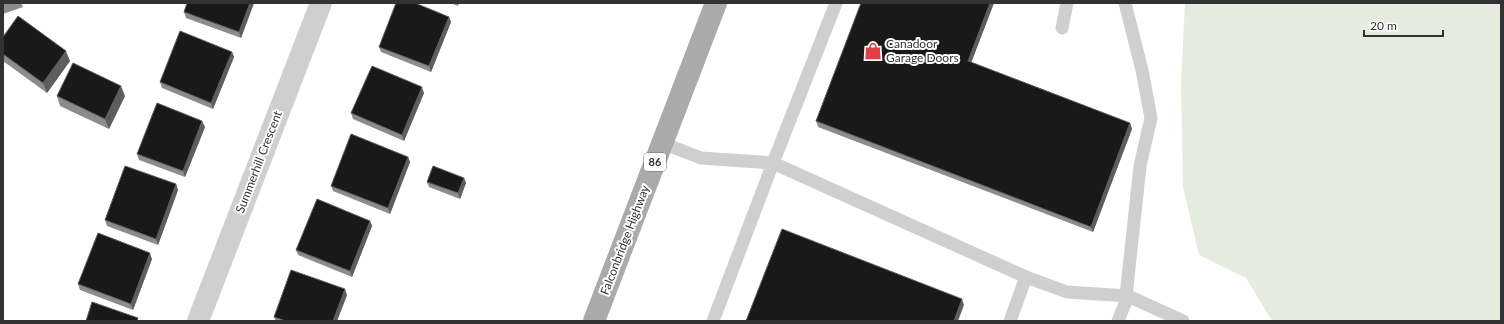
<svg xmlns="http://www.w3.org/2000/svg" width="1504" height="324" font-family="Lato,sans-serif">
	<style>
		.green { fill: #e5ebdf }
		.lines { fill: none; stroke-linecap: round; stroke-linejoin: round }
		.lane { stroke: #cfcfcf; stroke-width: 13 }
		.street { stroke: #cfcfcf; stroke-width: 22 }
		.primary { stroke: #aaa; stroke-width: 22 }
		.wall { fill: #8c8c8c }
		.shaded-wall { fill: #5e5e5e }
		.building { fill: #191919; stroke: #5e5e5e }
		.labels { text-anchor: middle; stroke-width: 4; stroke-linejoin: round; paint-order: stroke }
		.shield { fill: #fff; stroke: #707070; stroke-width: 1 }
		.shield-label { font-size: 11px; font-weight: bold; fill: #323232 }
		.poi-label { font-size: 12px; fill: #323232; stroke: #fff; text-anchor: start }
		.street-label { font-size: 12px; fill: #323232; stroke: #fff }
	</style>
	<rect width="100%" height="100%" fill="#fff"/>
	<path class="green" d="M1185 3H1501V321H1272L1246 278 1199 255 1183 187 1181 83Z"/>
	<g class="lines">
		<path class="lane" d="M1125 3 1142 70 1151 118 1140 166 1126 296
			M1062 28 1067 3
			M662 143 701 158 773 163 1026 277 1067 292 1128 296 1183 321
			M713 321 773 163 836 3
			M1010 321 1026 277
			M1118 321 1128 296"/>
		<path class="street" d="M198 321 321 3"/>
		<path class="primary" d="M594 321 716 3"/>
	</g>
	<path class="wall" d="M3 3H21L23 7 3 14Z
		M254 3 241 38 186 18 184 12Z
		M451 3H459L458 6Z
		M861 3H994L971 62 1130 123 1132 129 1093 232 818 127 816 121Z
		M449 17 451 22 431 72 381 52 379 47Z
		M3 37 70 61 47 93 3 61Z
		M232 52 234 57 213 109 162 88 160 82Z
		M424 93 404 141 353 119 351 113Z
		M57 96H125L109 129 60 106Z
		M202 121 205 127 185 177 139 160 137 154Z
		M408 157 410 162 390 214 333 191 331 186Z
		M464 178 466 183 460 199 429 187 427 182Z
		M176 184 178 190 158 245 107 226 105 220Z
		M370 221 372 226 352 277 298 255 296 250Z
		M152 259 133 310 80 290 78 284Z
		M347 295 337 321H276L274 317Z"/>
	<path class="shaded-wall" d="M250 3H254L241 38 239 32Z
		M990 3H994L970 66 968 61Z
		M449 17 451 22 431 72 429 66Z
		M66 51 70 61 47 93 43 83Z
		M232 52 234 57 213 109 211 103Z
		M121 86 125 96 109 129 105 119Z
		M422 87 424 93 404 141 402 135Z
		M202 121 205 127 185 177 183 171Z
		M1130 123 1132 129 1093 232 1091 227Z
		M408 157 410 162 390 214 388 208Z
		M464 178 466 183 460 199 458 193Z
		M176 184 178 190 158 245 156 239Z
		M370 221 372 226 352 277 350 271Z
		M150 253 152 259 133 310 131 304Z
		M345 289 347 295 337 321H333Z
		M962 299 964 305 958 321H954Z"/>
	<path class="building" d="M187 3H250L239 32 184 12Z
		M396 3H415L449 17 429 66 379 47Z
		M861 3H990L968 61 1130 123 1091 227 816 121Z
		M18 16 66 51 43 83 3 54V37Z
		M180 31 232 52 211 103 160 82Z
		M73 63 121 86 105 119 57 96Z
		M372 66 422 87 402 135 351 113Z
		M157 103 202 121 183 171 137 154Z
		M351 134 408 157 388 208 331 186Z
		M125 166 176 184 156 239 105 220Z
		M433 166 464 178 458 193 427 182Z
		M317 199 370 221 350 271 296 250Z
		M782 229 962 299 954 321H746Z
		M98 233 150 253 131 304 78 284Z
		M291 270 345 289 333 321H286L274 317Z
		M92 302 138 318 137 321H86Z"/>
	<defs>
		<g id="shop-bare" transform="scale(1.38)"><path d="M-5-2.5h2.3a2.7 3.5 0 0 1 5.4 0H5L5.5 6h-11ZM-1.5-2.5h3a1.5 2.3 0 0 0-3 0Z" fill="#df3f45" stroke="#fff" stroke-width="2.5" paint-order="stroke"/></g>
	</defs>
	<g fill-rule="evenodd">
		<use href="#shop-bare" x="873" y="51"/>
	</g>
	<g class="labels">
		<rect class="shield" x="644" y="153" width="22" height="18" rx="3"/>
		<g class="shield-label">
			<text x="655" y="166">86</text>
		</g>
		<g class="poi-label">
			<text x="886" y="48">Canadoor<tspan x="886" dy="14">Garage Doors</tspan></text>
		</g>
		<g class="street-label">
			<text transform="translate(259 162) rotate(-69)" y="4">Summerhill Crescent</text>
			<text transform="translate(625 240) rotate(-69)" y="4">Falconbridge Highway</text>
		</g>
	</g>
	<rect width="1504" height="324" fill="none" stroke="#323232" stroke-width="8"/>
	<path d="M1364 30v6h79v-6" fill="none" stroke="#323232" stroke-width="2"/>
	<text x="1370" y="30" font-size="12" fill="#323232" stroke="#ffffff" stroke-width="3" paint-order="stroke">20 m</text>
</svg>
